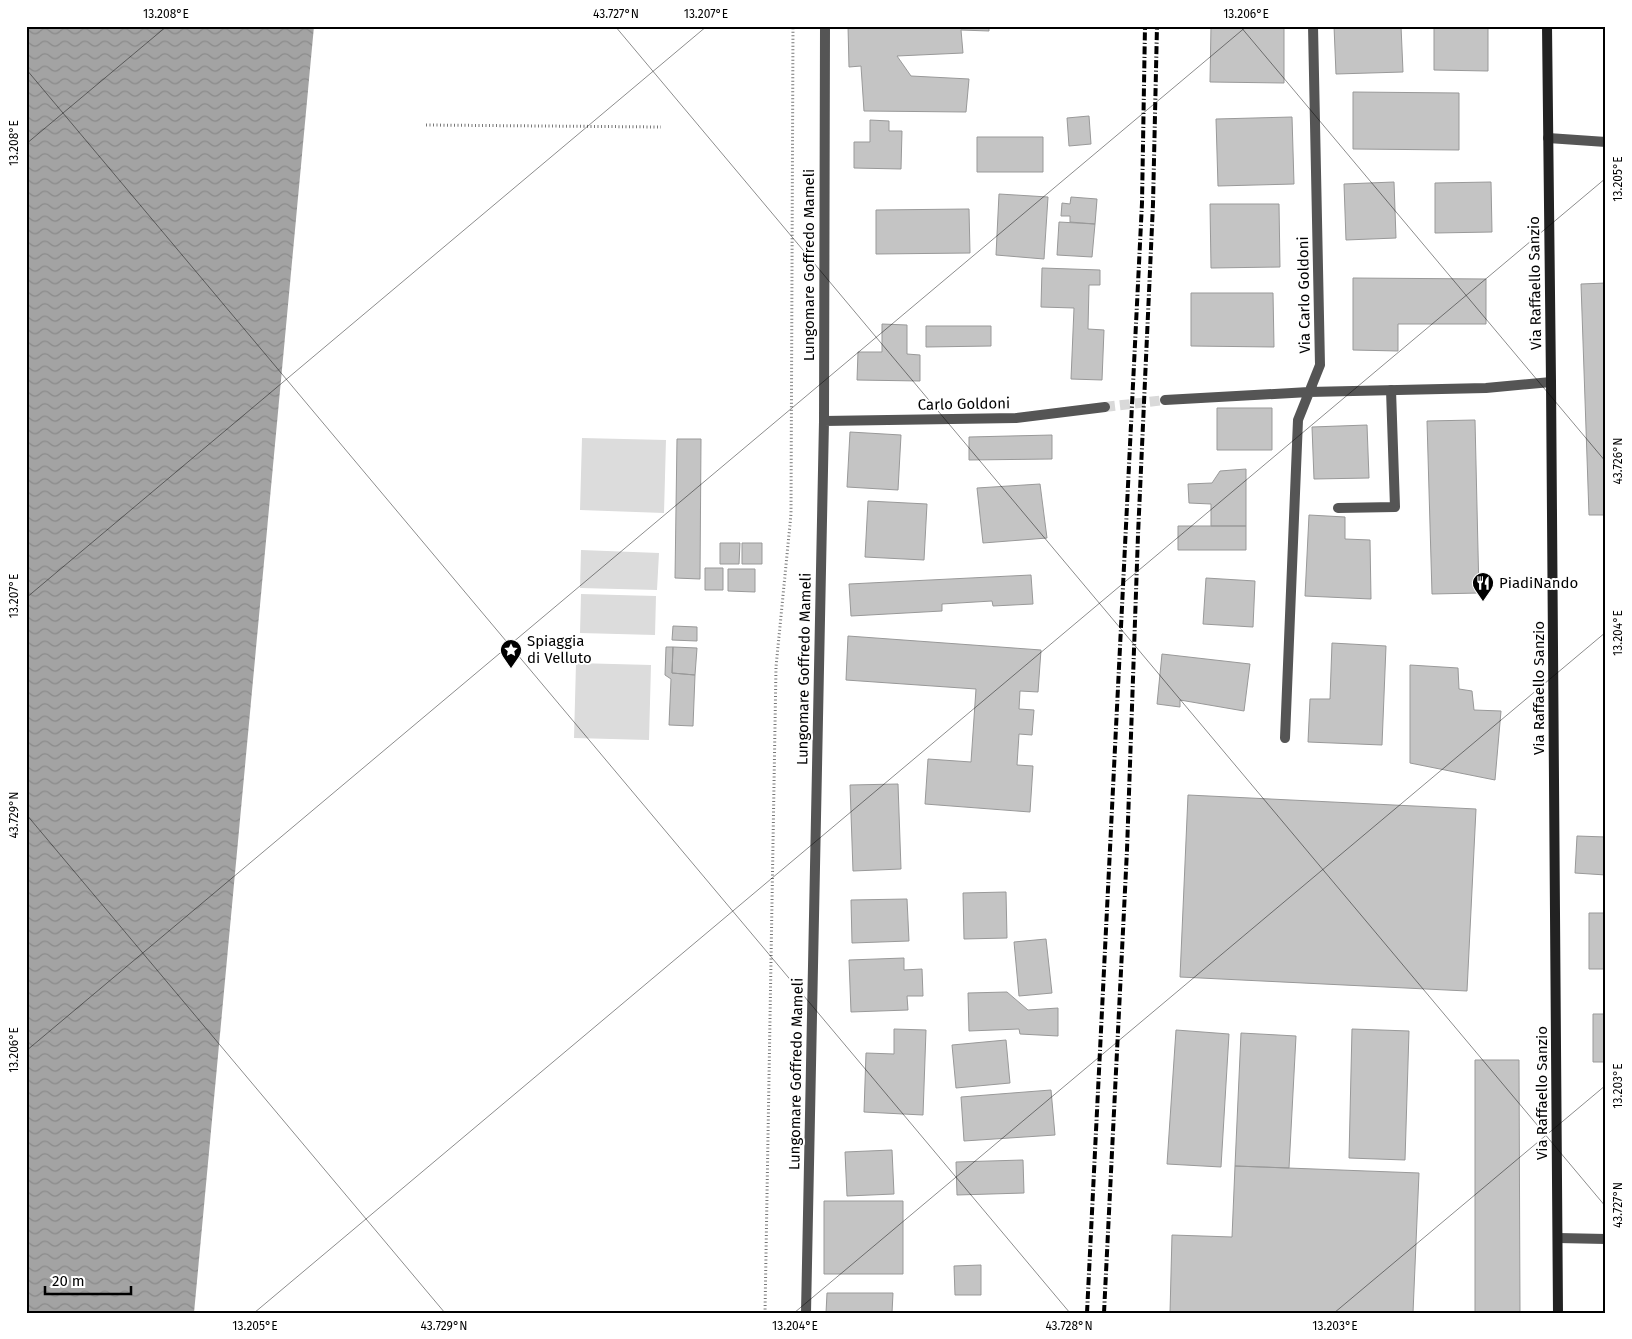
<svg xmlns="http://www.w3.org/2000/svg" width="1632" height="1339" font-family="'Fira Sans',sans-serif">
	<style>
		.green { fill: #dcdcdc }
		.water { fill: url(#water-waves) }
		.building { fill: #c4c4c4; stroke: #999 }
		.lines { fill: none; stroke-linecap: round; stroke-linejoin: round }
		.minor-tunnel { stroke: #d9d9d9; stroke-width: 10; stroke-dasharray: 10 5; stroke-linecap: butt }
		.path { stroke: #777; stroke-width: 3; stroke-dasharray: 1 2.5; stroke-linecap: butt }
		.service { stroke: #555; stroke-width: 10 }
		.minor { stroke: #555; stroke-width: 10 }
		.secondary { stroke: #222; stroke-width: 10 }
		.rail { stroke: #000; stroke-width: 4; stroke-dasharray: 8 2.5 1 2.5; stroke-linecap: butt }
		.ticks { fill: none; stroke: #000; stroke-width: 1; stroke-opacity: 0.45 }
		.labels { text-anchor: middle; stroke-width: 4; stroke-linejoin: round; paint-order: stroke }
		.street-label { font-size: 15px; fill: #000; stroke: #fff }
		.poi-label { font-size: 15px; fill: #000; stroke: #fff; text-anchor: start }
		.neatline { fill: none; stroke: #000; stroke-width: 2 }
		.ticks-label { font-size: 12px; text-anchor: middle; fill: #000 }
	</style>
	<defs>
		<pattern id="water-waves" width="16" height="10" patternUnits="userSpaceOnUse" patternTransform="scale(1.25)"><rect width="16" height="10" fill="#a3a3a3"/><path d="M0 5q4-4 8 0t8 0" fill="none" stroke="#8b8b8b"/></pattern>
	</defs>
	<rect width="100%" height="100%" fill="#fff"/>
	<path class="green" d="M582 438 666 440 664 513 580 510Z
		M581 550 659 553 657 590 580 588Z
		M581 594 656 596 655 635 580 633Z
		M576 663 651 665 649 740 574 738Z"/>
	<path class="water" d="M26 26H314L194 1313H26Z"/>
	<path class="building" d="M848 26H989V31L961 30 963 53 897 56 911 76 969 79 966 112 864 111 861 66 849 67Z
		M1211 26H1284V83L1210 82Z
		M1334 26H1401L1403 72 1336 74Z
		M1434 26H1488V71L1434 70Z
		M1353 92 1459 93V150L1353 149Z
		M1089 116 1091 144 1069 146 1067 118Z
		M1292 117 1294 184 1218 186 1216 119Z
		M870 120 889 121V131H902L901 169 854 168V142H870Z
		M977 137H1043V172H977Z
		M1394 182 1396 238 1346 240 1344 184Z
		M1491 182 1492 232 1435 233V183Z
		M999 194 1048 197 1044 259 996 255Z
		M1071 197 1097 199 1095 224 1070 222V216H1061L1062 203 1070 204Z
		M1210 204H1279L1280 267 1211 268Z
		M969 209 970 253 876 254V210Z
		M1059 222 1095 224 1092 257 1057 255Z
		M1042 268 1100 270V285H1089L1088 329 1104 330 1102 380 1071 379 1074 308 1041 307Z
		M1353 278 1486 279V324H1398V351L1353 350Z
		M1606 283V515H1589L1581 284Z
		M1191 293H1273L1274 347 1191 346Z
		M882 324 907 325V354L920 355V381L857 380 858 352H882Z
		M926 326H991V346L926 347Z
		M1217 408H1272V450H1217Z
		M1475 420 1479 593 1432 594 1427 421Z
		M1367 425 1369 478 1314 479 1312 427Z
		M850 432 901 435 898 490 847 487Z
		M1052 435V459L969 460V437Z
		M677 439H701L700 579 675 578Z
		M1246 469V526H1211V504L1189 503 1188 484 1212 483 1220 471Z
		M1040 484 1047 538 983 543 977 488Z
		M868 501 927 504 924 560 865 557Z
		M1309 515 1345 517V539L1370 540 1371 599 1305 596Z
		M1178 526H1246V550H1178Z
		M720 543H740L739 564H720Z
		M742 543H762V564H742Z
		M705 568H723V590H705Z
		M728 569H755V592L728 591Z
		M1031 575 1033 604 993 606 992 601 942 604V611L851 616 849 584Z
		M1206 578 1255 581 1253 627 1203 624Z
		M673 626 697 627V641L672 640Z
		M848 636 1041 650 1038 692 1020 691 1019 709 1034 710 1032 735 1019 734 1017 765 1033 766 1030 812 925 804 928 759 971 762 976 689 846 680Z
		M1332 643 1386 646 1382 745 1308 742 1310 699H1330Z
		M666 647H673L672 673 695 675 693 726 669 725 671 679 665 675Z
		M673 647 697 648 695 675 672 673Z
		M1162 654 1250 664 1244 711 1180 700V707L1157 704Z
		M1410 665 1458 668 1459 689 1472 691 1474 710 1501 711 1495 780 1410 763Z
		M898 784 901 869 853 871 850 785Z
		M1188 795 1476 809 1467 991 1180 977Z
		M1577 836 1606 837V875L1575 873Z
		M1006 892 1007 938 964 939 963 893Z
		M907 899 909 941 852 943 851 900Z
		M1589 913H1606V969H1589Z
		M1046 939 1052 993 1019 996 1014 942Z
		M904 958V970L922 969 923 996H907L908 1010 851 1012 849 960Z
		M1007 992 1028 1010 1058 1008V1036L1020 1034 1019 1029 969 1031 968 993Z
		M1593 1014H1606V1062H1593Z
		M894 1029 926 1030 923 1115 864 1112 866 1053 894 1054Z
		M1352 1029 1409 1031 1405 1160 1349 1158Z
		M1176 1030 1229 1034 1221 1167 1167 1164Z
		M1241 1033 1296 1036 1289 1168 1235 1166Z
		M1006 1040 1010 1083 956 1088 952 1045Z
		M1475 1060H1519L1520 1313H1475Z
		M1051 1090 1055 1135 964 1141 961 1097Z
		M892 1150 894 1194 847 1196 845 1152Z
		M1023 1160 1024 1193 957 1195 956 1162Z
		M1235 1166 1419 1173 1413 1313H1170L1172 1235 1232 1237Z
		M824 1201H903V1274H824Z
		M981 1265V1295H955L954 1266Z
		M827 1293H893L892 1313H826Z"/>
	<g class="lines">
		<path class="minor-tunnel" d="M1105 407 1165 400"/>
		<path class="path" d="M426 125 661 127
			M765 1313 776 667 791 514 793 26"/>
		<path class="service" d="M1338 508 1395 507 1391 390"/>
		<path class="minor" d="M1548 138 1606 142
			M1165 400 1309 392 1486 388 1551 382
			M824 421 1016 418 1105 407
			M1285 738 1298 420 1320 365 1313 26
			M1558 1238 1606 1239
			M806 1313 824 421 825 26"/>
		<path class="secondary" d="M1547 26 1551 382 1558 1313"/>
		<path class="rail" d="M1087 1313 1142 203 1145 26
			M1104 1313 1127 850 1138 535 1153 204 1157 26"/>
	</g>
	<path class="ticks" d="M615 26 1606 1207M1240 26 1606 462M26 69 1070 1313M26 144 167 26M26 598 707 26M26 814 445 1313M26 1051 1247 26M254 1313 1606 178M794 1313 1606 632M1334 1313 1606 1085"/>
	<defs>
		<g id="restaurant-pin" transform="scale(1.125)"><path d="M0 17L-7.5 6A9.5 9.5 0 1 1 7.5 6Z" fill="#000" stroke="#fff"/><path d="M-5-6h1v4h1v-4h1v4h1v-4h1v5L-1.5 .5V6h-2V.5L-5-1ZM5-6V6H3V1.5H1.5Q1.5-4 5-6Z" fill="#fff"/></g>
		<g id="sight-pin" transform="scale(1.125)"><path d="M0 17L-7.5 6A9.5 9.5 0 1 1 7.5 6Z" fill="#000" stroke="#fff"/><path d="M0-6L1.8-2.2L6-1.7L2.9 1.2L3.7 5.4L0 3.3L-3.7 5.4L-2.9 1.2L-6-1.7L-1.8-2.2Z" fill="#fff"/></g>
	</defs>
	<g fill-rule="evenodd">
		<use href="#restaurant-pin" x="1483" y="583"/>
		<use href="#sight-pin" x="511" y="650"/>
	</g>
	<g class="labels">
		<g class="street-label">
			<text transform="translate(809 265) rotate(-90)" y="5">Lungomare Goffredo Mameli</text>
			<text transform="translate(1535 283) rotate(-91)" y="5">Via Raffaello Sanzio</text>
			<text transform="translate(1304 295) rotate(-91)" y="5">Via Carlo Goldoni</text>
			<text transform="translate(964 404) rotate(-1)" y="5">Carlo Goldoni</text>
			<text transform="translate(804 669) rotate(-89)" y="5">Lungomare Goffredo Mameli</text>
			<text transform="translate(1539 688) rotate(-90)" y="5">Via Raffaello Sanzio</text>
			<text transform="translate(796 1074) rotate(-89)" y="5">Lungomare Goffredo Mameli</text>
			<text transform="translate(1542 1093) rotate(-90)" y="5">Via Raffaello Sanzio</text>
		</g>
		<g class="poi-label">
			<text x="1499" y="588">PiadiNando</text>
			<text x="527" y="646">Spiaggia<tspan x="527" dy="17">di Velluto</tspan></text>
		</g>
	</g>
	<rect width="1632" height="1339" fill="none" stroke="#ffffff" stroke-width="55"/>
	<path d="M45 1286v8h86v-8" fill="none" stroke="#000000" stroke-width="2.5"/>
	<text x="52" y="1286" font-size="15" fill="#000000" stroke="#ffffff" stroke-width="4" paint-order="stroke">20 m</text>
	<rect x="28" y="28" width="1576" height="1284" class="neatline"/>
	<g class="ticks-label">
		<text x="166" y="18">13.208°E</text>
		<text x="616" y="18">43.727°N</text>
		<text x="706" y="18">13.207°E</text>
		<text x="1246" y="18">13.206°E</text>
		<text transform="translate(14 143) rotate(-90)" y="4">13.208°E</text>
		<text transform="translate(1618 179) rotate(-90)" y="4">13.205°E</text>
		<text transform="translate(1618 461) rotate(-90)" y="4">43.726°N</text>
		<text transform="translate(14 596) rotate(-90)" y="4">13.207°E</text>
		<text transform="translate(1618 633) rotate(-90)" y="4">13.204°E</text>
		<text transform="translate(14 815) rotate(-90)" y="4">43.729°N</text>
		<text transform="translate(14 1050) rotate(-90)" y="4">13.206°E</text>
		<text transform="translate(1618 1086) rotate(-90)" y="4">13.203°E</text>
		<text transform="translate(1618 1205) rotate(-90)" y="4">43.727°N</text>
		<text x="255" y="1330">13.205°E</text>
		<text x="444" y="1330">43.729°N</text>
		<text x="795" y="1330">13.204°E</text>
		<text x="1069" y="1330">43.728°N</text>
		<text x="1335" y="1330">13.203°E</text>
	</g>
</svg>
